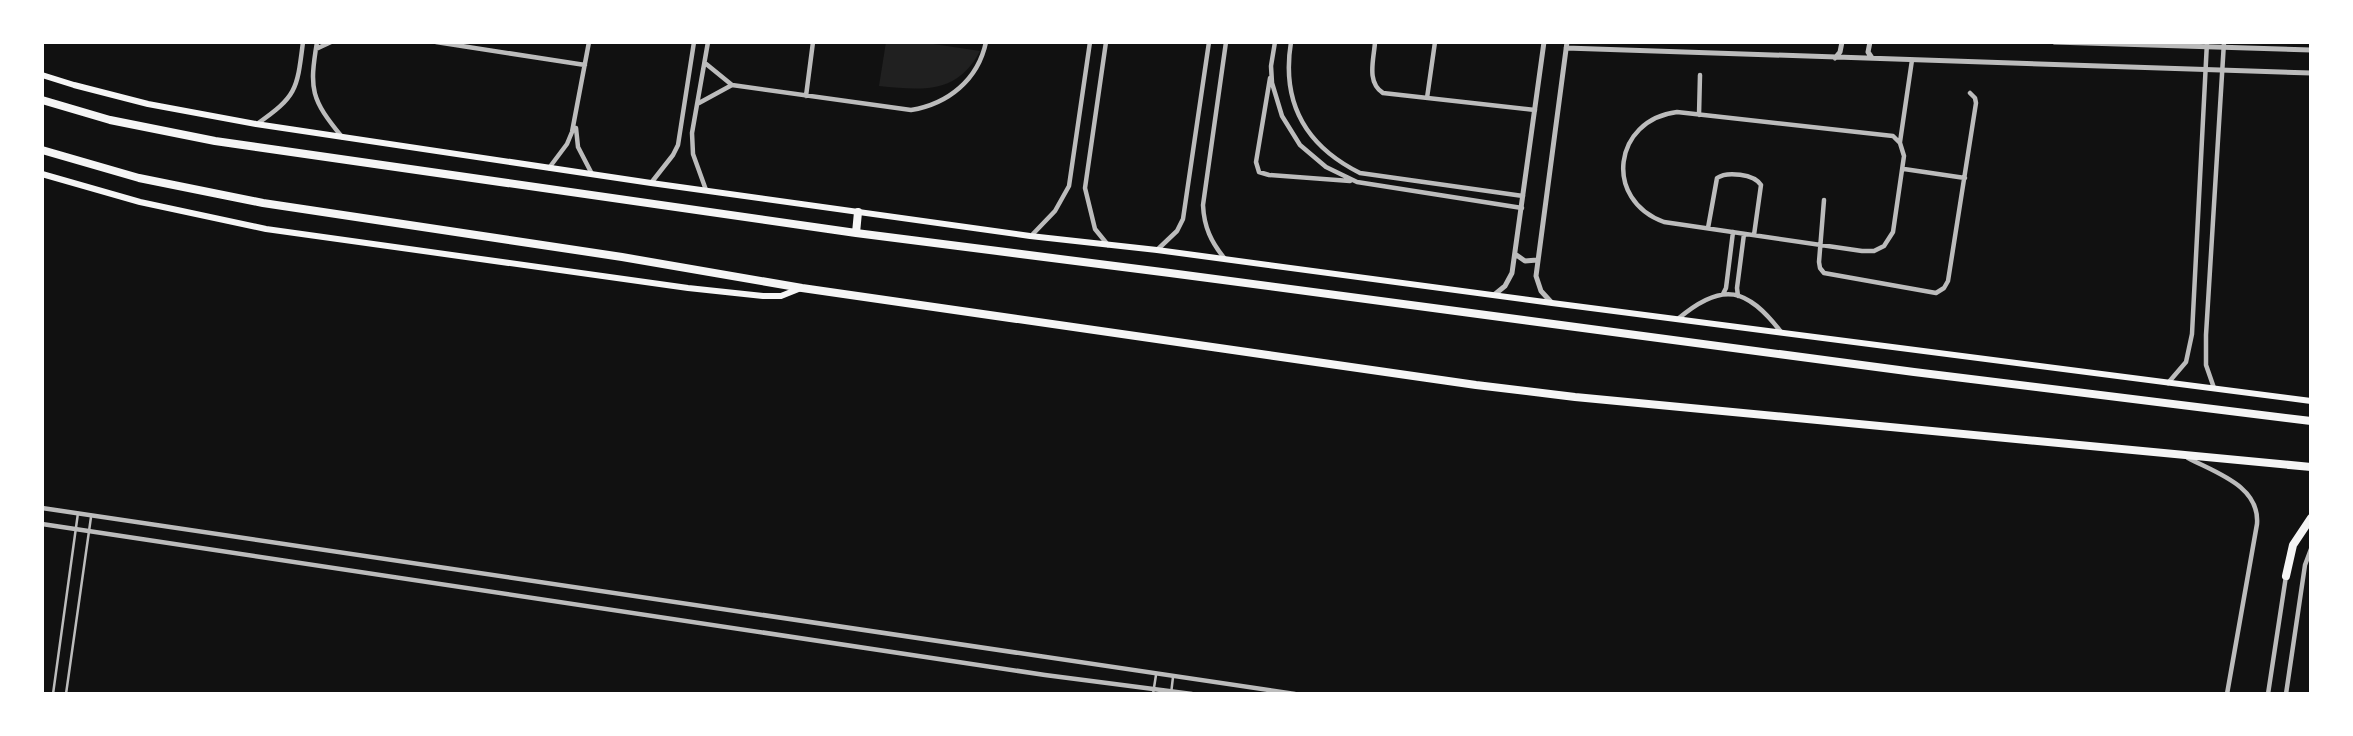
<svg xmlns="http://www.w3.org/2000/svg" width="2353" height="736" font-family="'Work Sans',sans-serif">
	<style>
		.green { fill: #202020 }
		.lines { fill: none; stroke-linecap: round; stroke-linejoin: round }
		.service { stroke: #bcbcbc; stroke-width: 2.5 }
		.minor { stroke: #bcbcbc; stroke-width: 4.5 }
		.tertiary { stroke: #bcbcbc; stroke-width: 5 }
		.secondary { stroke: #f5f5f5; stroke-width: 6 }
		.trunk { stroke: #f5f5f5; stroke-width: 8 }
	</style>
	<rect width="100%" height="100%" fill="#111"/>
	<path class="green" d="M886 42H920L980 51C957 95 922 90 879 86Z"/>
	<g class="lines">
		<path class="service" d="M53 694 78 513
			M66 694 91 517
			M1153 694 1156 675
			M1171 694 1173 677"/>
		<path class="minor" d="M317 42C309 90 311 99 342 137
			M436 42 585 65
			M1106 42 1085 188 1095 229 1108 245
			M1275 42 1271 66 1272 83 1282 116 1300 145 1326 167 1357 182 1522 208
			M1291 42C1281 103 1306 146 1360 173L1523 196
			M1375 42C1374 59 1366 82 1383 93L1535 110
			M316 49 331 42
			M705 63 732 85 911 110C948 104 978 80 986 42
			M1270 78 1256 162 1259 172 1269 175 1350 181
			M806 96 813 42
			M1427 98 1435 42
			M699 103 732 85
			M1677 112 1893 136 1900 143 1904 156 1893 232 1884 246 1874 251H1862L1664 222C1603 200 1613 120 1677 112Z
			M1699 115 1700 75
			M257 124C297 96 297 90 303 42
			M576 128 578 147 592 174
			M1900 142 1912 60
			M549 168 567 144 572 132 589 42
			M1904 169 1965 178
			M651 183 673 155 678 145 694 42
			M706 190 693 154 692 133 708 42
			M1824 200 1819 262 1820 268 1824 273 1936 293 1944 288 1948 281 1976 103 1975 98 1970 93
			M1708 228 1717 178C1727 171 1754 174 1761 185L1754 235
			M1031 236 1055 211 1069 186 1090 42
			M1157 250 1177 231 1183 219 1209 42
			M1225 259C1211 242 1204 227 1203 205L1226 42
			M1723 294 1726 288 1733 232
			M1738 296 1737 288 1744 234
			M1679 318C1723 281 1747 288 1781 332
			M2168 383 2186 362 2192 334 2207 42
			M2214 388 2206 365V335L2224 42
			M2188 458C2216 473 2260 486 2257 524L2227 694
			M42 508 1295 694
			M42 524 1045 675 1192 694
			M2268 694 2286 576
			M2286 694 2305 565 2311 549"/>
		<path class="tertiary" d="M1870 42 1868 52 1872 58
			M2054 42 2311 50
			M1566 48 2311 73
			M1835 58 1840 52 1842 42
			M1515 254 1525 261 1537 260
			M1494 295 1505 286 1512 273 1544 42
			M1552 303 1541 291 1536 276 1567 42"/>
		<path class="secondary" d="M42 75 74 85 148 104 256 124 651 183 1030 236 1157 250 1552 303 2311 401
			M42 174 140 202 266 229 688 288 763 296H781L801 288"/>
		<path class="trunk" d="M42 100 110 120 215 141 856 233 1170 273 1914 372 2311 421
			M42 150 139 178 263 203 622 257 802 288 1476 385 1575 397 2311 467
			M856 233 858 212
			M2286 576 2293 545 2311 518"/>
	</g>
	<rect width="2353" height="736" fill="none" stroke="#ffffff" stroke-width="88"/>
</svg>
